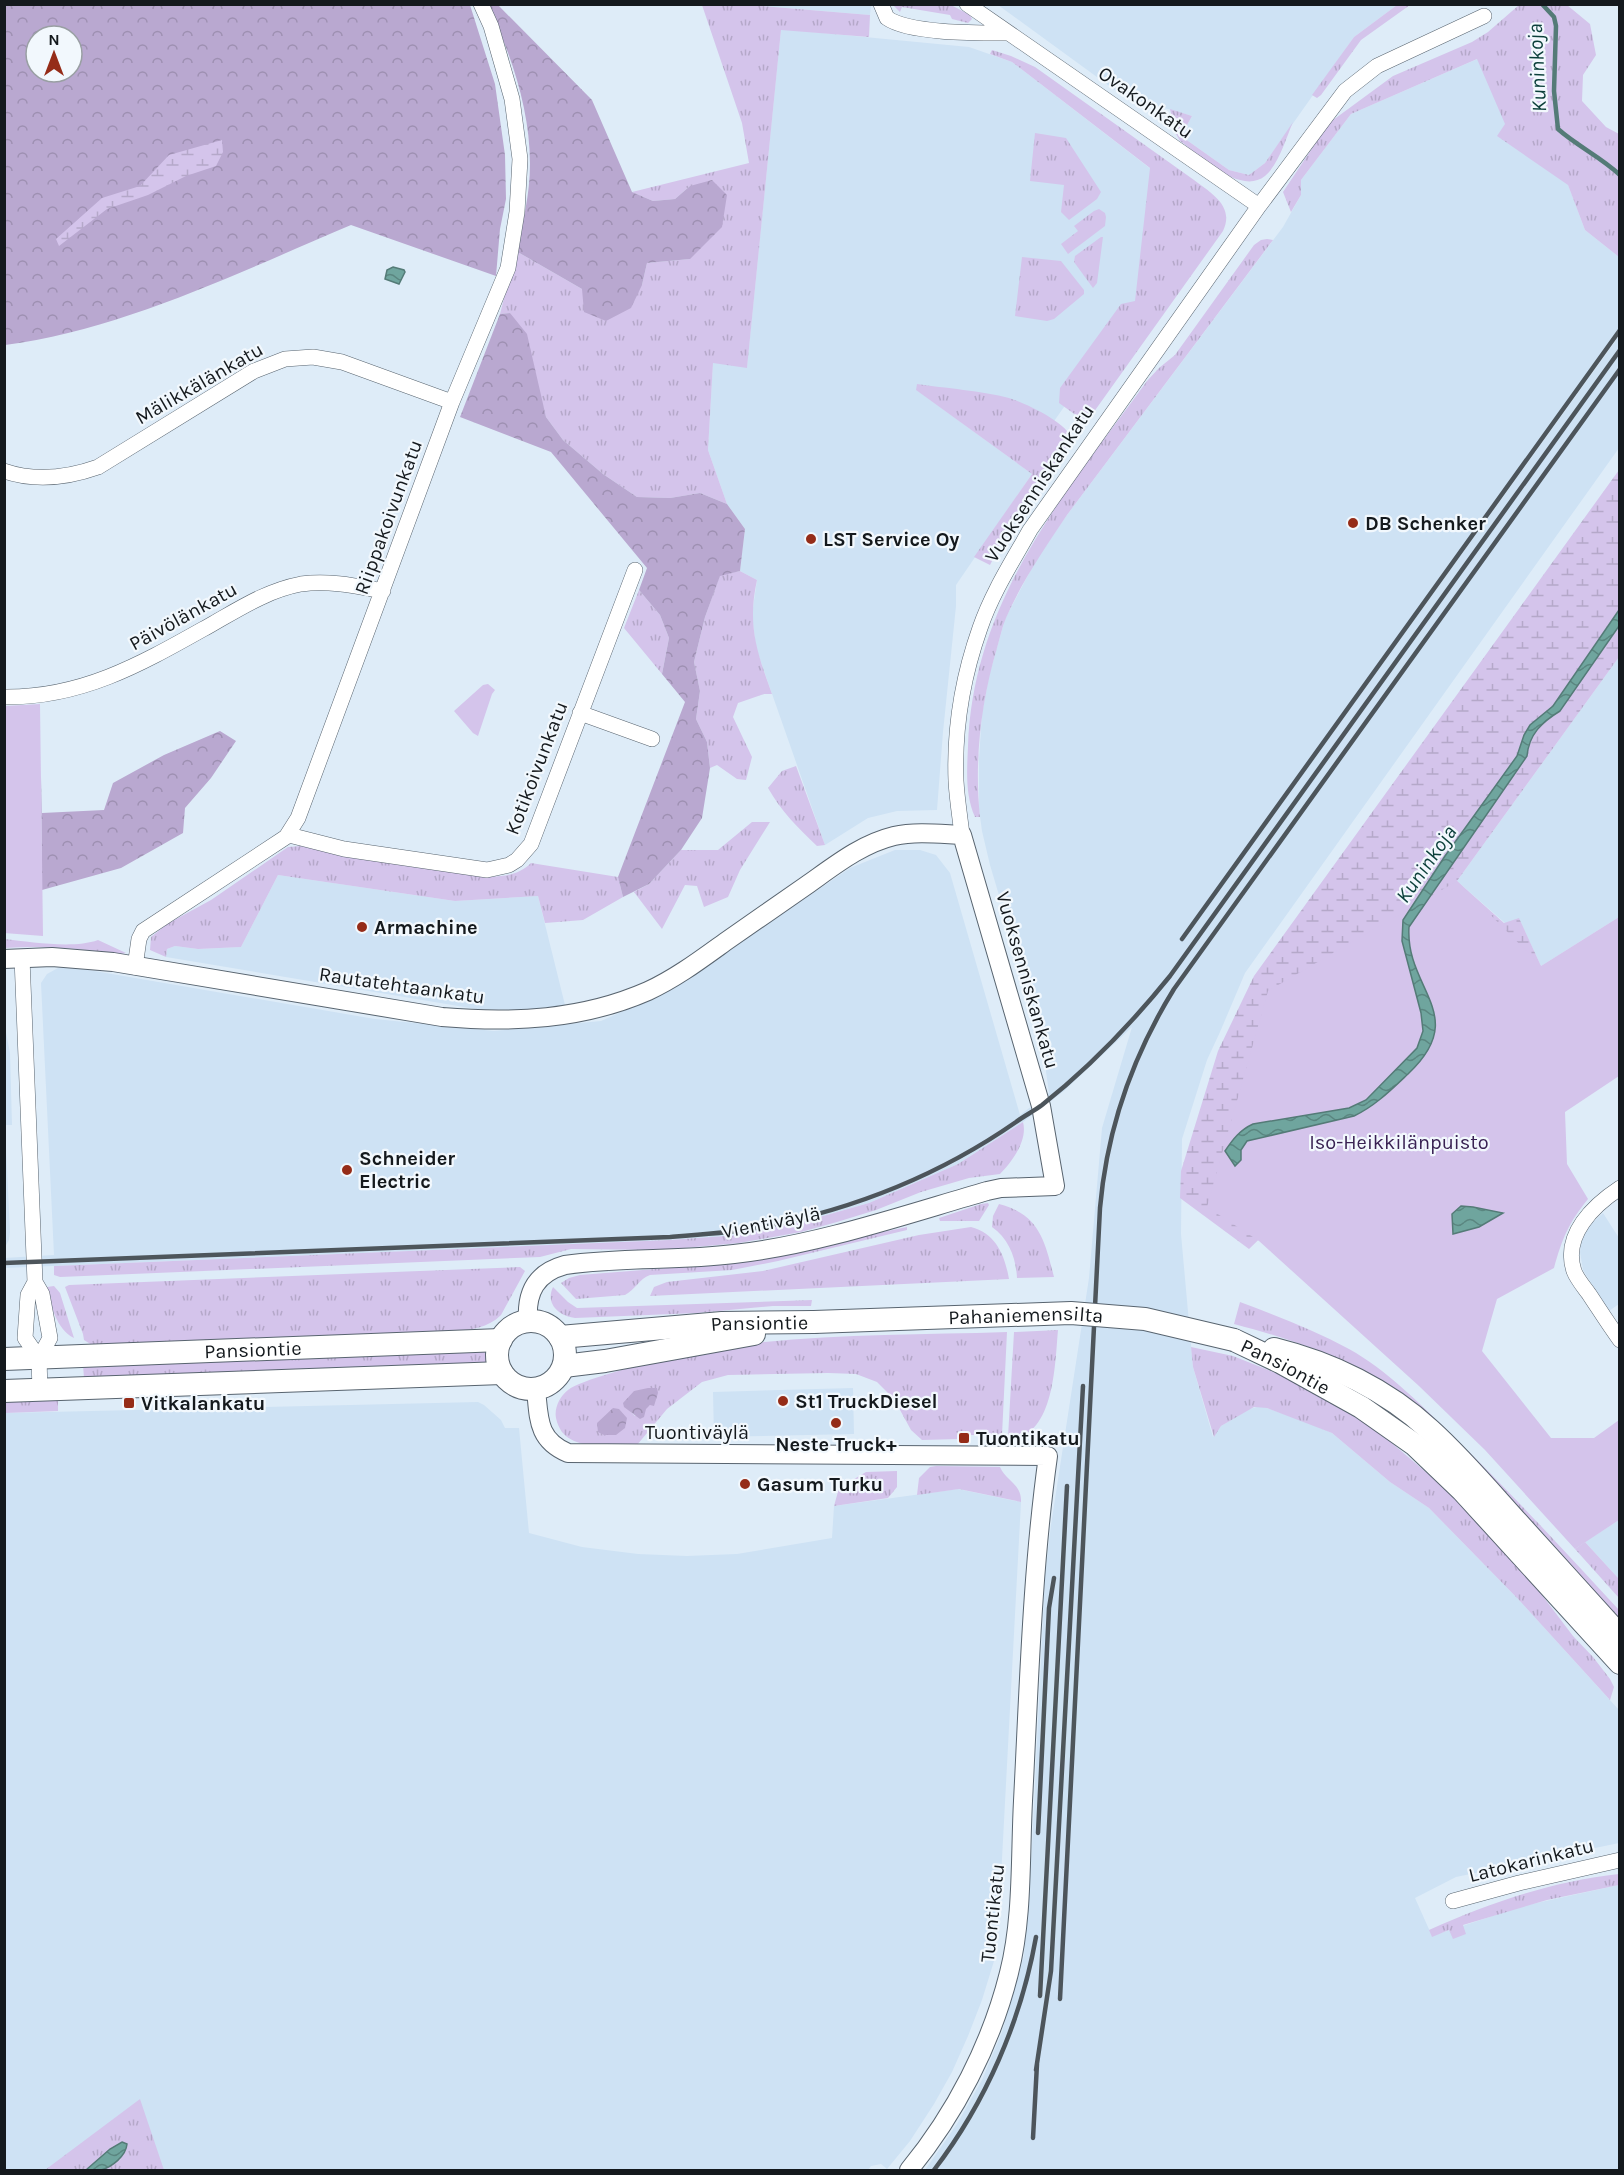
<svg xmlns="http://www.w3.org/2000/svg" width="1624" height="2175" font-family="Karla,sans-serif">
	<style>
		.built { fill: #cee2f4 }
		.grass { fill: url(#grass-tufts); fill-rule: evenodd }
		.forest { fill: url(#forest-crowns); fill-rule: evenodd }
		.wetland { fill: url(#wetland-marsh) }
		.green { fill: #d4c4eb }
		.water { fill: url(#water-waves); stroke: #547b77; stroke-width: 1.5 }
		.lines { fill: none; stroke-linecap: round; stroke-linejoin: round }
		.stream { stroke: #547b77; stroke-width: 4.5 }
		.minor-casing { stroke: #58646f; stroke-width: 16 }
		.tertiary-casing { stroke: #58646f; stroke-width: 20 }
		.primary-casing { stroke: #58646f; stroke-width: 24 }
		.minor { stroke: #fff; stroke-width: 15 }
		.tertiary { stroke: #fff; stroke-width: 18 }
		.primary { stroke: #fff; stroke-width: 22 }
		.rail { stroke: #4d555b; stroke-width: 4.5 }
		.primary-bridge-casing { stroke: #58646f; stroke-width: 24; stroke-linecap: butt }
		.primary-bridge { stroke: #fff; stroke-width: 22 }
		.poi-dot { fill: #952c18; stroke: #f2f8fd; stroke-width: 2 }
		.labels { text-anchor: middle; stroke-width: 4.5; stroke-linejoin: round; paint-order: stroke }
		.street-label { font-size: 20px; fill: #14191d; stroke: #f2f8fd }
		.poi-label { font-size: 20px; font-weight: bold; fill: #14191d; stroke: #f2f8fd; text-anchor: start }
		.park-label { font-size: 20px; fill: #392253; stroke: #f2f8fd }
		.water-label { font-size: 21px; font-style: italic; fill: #0b3f3a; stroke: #f2f8fd }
	</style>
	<defs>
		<pattern id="grass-tufts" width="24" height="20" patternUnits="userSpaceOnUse" patternTransform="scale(1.5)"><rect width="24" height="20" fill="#d4c4eb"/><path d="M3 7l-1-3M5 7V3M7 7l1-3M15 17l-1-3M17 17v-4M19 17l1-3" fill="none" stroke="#b5a8c9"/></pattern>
		<pattern id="forest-crowns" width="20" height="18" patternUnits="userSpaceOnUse" patternTransform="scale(1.5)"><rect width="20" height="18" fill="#b9a8d0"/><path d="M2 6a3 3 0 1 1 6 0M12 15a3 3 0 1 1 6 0" fill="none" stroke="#9e90b2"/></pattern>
		<pattern id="wetland-marsh" width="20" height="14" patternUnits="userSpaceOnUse" patternTransform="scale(1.5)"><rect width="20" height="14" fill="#d4c4eb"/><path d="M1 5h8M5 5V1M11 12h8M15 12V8" fill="none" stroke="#b5a8c9"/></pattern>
		<pattern id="water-waves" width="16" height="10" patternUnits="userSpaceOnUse" patternTransform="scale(1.5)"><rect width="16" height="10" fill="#6fa59e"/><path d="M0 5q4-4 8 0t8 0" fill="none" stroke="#5a8680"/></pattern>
	</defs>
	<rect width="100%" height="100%" fill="#deecf8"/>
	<path class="built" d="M750 5H871L870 15Z
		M998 5H1397L1354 37 1265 163 1249 175 1229 170 1181 136 1192 116 1123 96Z
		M781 29 969 47 1012 62 1169 183 1173 251 1043 437 918 391 1032 474 956 585V606L943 732 937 810 897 811 868 818 825 845 756 648 752 614 757 580 740 571 745 529 727 504 708 450 713 362 747 367Z
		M1491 53 1561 166 1585 230 1619 257V330L1255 841 1619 336V448L1245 973 1220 1032 1207 1060 1182 1139 1181 1234 1193 1367 1213 1437 1221 1426 1249 1409 1261 1406 1304 1421 1332 1433 1390 1482 1429 1508 1519 1600 1619 1710V1843L1456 1877 1415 1898 1432 1936 1523 1906 1619 1885V2170H925L957 2124 982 2080 1002 2032 1024 1956 1032 1846 1045 1576 1051 1525 1089 1278 1102 1128 1132 1027 1064 1091 1023 1122 958 1164 869 1203 816 1218 740 1235 669 1240 5 1268 4 1258 54 1255 41 983 47 974 58 968 71 967 375 1019 494 1031 601 1021 671 990 850 868 895 850H920L936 855 950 873 1020 1115 1049 1093 1041 1036 990 865 982 831 979 809V759L982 714 989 676 1005 619 1036 560 1067 515 1283 227 1301 195V180L1351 114Z
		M1619 657V917L1541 966 1519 919 1505 923 1457 881Z
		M278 875 455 901 538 896 565 1005 525 1010 476 1009 166 957 167 949 175 946 198 949 241 947Z
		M4 1022 10 1053 12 1125H5Z
		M5 1127 10 1232 9 1240 5 1247Z
		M1603 1213 1619 1238V1304L1609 1311 1583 1270 1580 1252 1581 1243 1588 1227Z
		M853 1388 854 1434 714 1437 713 1392Z
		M478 1402 484 1405 501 1420 505 1428H519L529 1533 582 1547 638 1554 687 1556 737 1554 832 1538 834 1506 958 1489 1021 1502 998 1934 994 1961 982 2000 968 2036 952 2072 934 2104 910 2141 887 2169 881 2164 871 2166 868 2170H5L4 1413Z
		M1619 1520V1579L1585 1542Z"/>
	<path class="grass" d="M702 5H750L870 15 869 37 781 30 747 368 713 363 708 450 727 504 700 493 670 498 637 497 603 474 563 440 546 417 537 385 510 313 500 314 516 251 582 289 642 285 647 263 690 259V186L675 199 653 201 632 192 749 163 742 123Z
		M893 5H951L970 15 972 19 968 23 952 19 950 15 902 7 900 12Z
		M1397 5H1410L1361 40 1321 95 1317 98 1312 95 1354 37Z
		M1519 5H1567L1590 24 1596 55 1583 75 1582 101 1606 127 1619 134V257L1585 230 1568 185 1497 136 1505 124 1477 59 1351 114 1301 180V195L1291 212 1283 192 1329 123 1393 76 1472 42 1488 32Z
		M992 50 1011 56 1035 67 1194 180C1211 193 1235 206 1223 231L1091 416 1088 419 1080 418 1059 403 1060 388 1121 304 1135 301 1150 168 1012 62 990 54Z
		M1170 109 1192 116 1181 136 1229 170 1249 175 1265 163 1293 122C1286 138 1279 164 1265 176 1240 196 1200 155 1180 141L1176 134Z
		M1035 133 1066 138 1101 192 1097 199 1069 220 1061 212 1064 185 1030 181Z
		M1099 209 1105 213 1106 217 1105 226 1068 254 1061 244 1078 231 1074 226 1094 211Z
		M1101 237H1103L1097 283 1093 288 1074 262 1075 256Z
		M1267 239 1273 240 1067 515C1045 548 1022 581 1006 618 1002 627 1000 638 997 648 981 702 974 761 980 817H975C965 795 967 770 968 746 973 599 1065 494 1147 381L1159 368 1175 355 1254 245 1261 240Z
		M1022 257 1061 261 1084 290V294L1054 319 1047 321 1015 316Z
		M917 384C944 388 983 391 1009 398 1025 403 1069 423 1072 440L1043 482H1037L1030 488 1031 498 1003 539 990 565 974 557 1032 474 916 390Z
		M740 571 757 580C747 625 757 652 772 694H764L738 703 733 717 752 757 746 780 737 779 717 765 710 768 707 742 696 719 700 691 694 662 705 617 720 575Z
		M639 590 660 615 669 638 662 674 624 628Z
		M796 766 825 845 817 846C798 828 781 811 768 788L782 771Z
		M752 822H770L740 870 728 897 704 907 697 886 685 885 662 929 634 892 649 884 681 850H718Z
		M301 846 382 862 491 877C507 876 520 874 531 863L618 877 623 897 583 920 545 923 538 896 455 901 278 875 241 947 198 949 175 946 167 949 166 957 150 950 151 937 167 924 211 900 288 847Z
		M4 939C32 942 73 949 98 940L126 953 121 954C82 949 44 945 5 948Z
		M1023 1122C1028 1140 1012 1162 1000 1174L969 1178 921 1192 876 1210 837 1222 801 1232 739 1243 662 1250 571 1249 540 1257 60 1277 54 1275V1266L669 1240 740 1235 816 1218 869 1203 958 1164Z
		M981 1204 988 1203 989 1205 979 1221H940L939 1218Z
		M999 1204C1039 1214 1045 1241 1054 1277L1017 1278C1016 1258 1009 1239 992 1227L993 1216Z
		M907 1227V1230L778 1261 732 1270 650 1275C639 1279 635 1290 625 1295L576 1299 561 1283 569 1278 580 1275 731 1263Z
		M971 1227C996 1233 1005 1256 1009 1279L650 1296 654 1287 667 1282 763 1271 919 1235Z
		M520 1267 525 1271 501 1315C488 1328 471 1330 454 1331L92 1345 84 1340 83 1334 65 1287 69 1285Z
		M54 1286 60 1293 74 1338C56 1329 51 1305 47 1287Z
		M553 1287 568 1302 577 1308 812 1300 811 1306H773L697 1313 575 1318C559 1316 545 1304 553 1287Z
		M1240 1302C1277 1316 1314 1330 1349 1349 1387 1370 1419 1403 1450 1433 1508 1490 1564 1550 1619 1610V1624L1365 1373C1320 1349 1283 1337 1234 1324Z
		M1058 1330C1055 1362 1055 1436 1010 1439L1008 1437 1014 1332Z
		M1007 1332 1002 1435H961L960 1439 922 1440 911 1430 894 1399 877 1382 856 1374 828 1373 728 1375 702 1382 667 1409 637 1445C610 1445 563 1454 556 1418 554 1408 560 1396 568 1390 581 1380 636 1366 654 1361 769 1332 890 1336 1007 1332ZM658 1393 650 1405 635 1416 630 1411Z
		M1191 1347 1233 1356 1278 1374 1367 1422 1460 1501 1526 1574 1573 1636 1593 1657 1610 1679 1614 1687 1610 1700 1519 1600 1429 1508 1390 1482 1332 1433 1267 1408 1254 1407 1221 1426 1214 1437 1193 1367Z
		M487 1351V1363L84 1378 83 1365Z
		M58 1399V1411L5 1413 4 1401Z
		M936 1466 1000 1467C1006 1481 1022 1484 1021 1502L959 1489 917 1495 919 1478 930 1467Z
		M897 1471V1487L888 1498 834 1506 839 1488 866 1472Z
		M1585 1542 1619 1579V1598L1575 1549Z
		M1619 1874V1885L1547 1900 1463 1925 1466 1934 1453 1939 1449 1930 1432 1937 1429 1930C1489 1903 1553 1881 1619 1874Z
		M140 2099 164 2170H103L121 2159 110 2149 86 2170H45Z"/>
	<path class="forest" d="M4 5H470L495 84 505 155 506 199 500 229 496 276 351 225C242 271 122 330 5 345ZM36 36H72V72H36Z
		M488 5H498L592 100 632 192 653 201 675 199 690 186 712 180 727 195 722 227 690 259 647 263 642 285 631 308 606 321 584 312 582 289 516 251C523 223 530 194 530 164 530 109 511 54 488 5Z
		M510 313 527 334 546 417 563 440 603 474 637 497 670 498 700 493 727 504 745 529 740 571 720 576 705 617 694 662 700 691 696 719 707 742 710 768 702 818 681 850 649 884 623 897 618 877 685 702 662 674 669 638 660 615 639 590 647 568 551 452 460 417 500 314Z
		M220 731 236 741 211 778 185 808 183 833 121 868 42 890 41 777 42 813 104 810 113 783 164 755Z
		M648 1388H657L658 1393 654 1406 650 1405 646 1409 644 1417 640 1419 624 1407 623 1403 634 1391Z
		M613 1408 619 1409 627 1418 625 1428 616 1435H604L598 1432 597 1423Z"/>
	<path class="wetland" d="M222 140 223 152 216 166 186 176 148 195 107 209 59 246 56 239 102 198 140 186 169 155Z
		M1619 470V657L1457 881 1504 923 1519 918 1541 966 1249 1249 1180 1198 1181 1171 1218 1051 1254 976Z"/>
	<path class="green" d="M488 684 495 690 492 694 478 736 473 733 454 711 483 685Z
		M40 704 43 936 4 933 5 706Z
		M1457 881 1541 966 1619 917V1076L1565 1112 1567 1164 1588 1199C1569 1222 1562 1239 1554 1268L1497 1299 1482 1351 1551 1438H1594L1619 1420V1520L1575 1549 1485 1450 1419 1386 1259 1241 1207 1207 1268 991Z"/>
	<path class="water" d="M393 267 404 270 405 272 399 284 385 279 387 270Z
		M1619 610V626L1560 711C1542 722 1529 734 1527 756L1409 927C1405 990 1471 1015 1408 1074 1391 1090 1375 1106 1354 1116L1247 1141 1241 1150V1160L1235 1166 1225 1151C1233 1139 1240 1130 1253 1124L1349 1108 1366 1100 1417 1048 1423 1031 1421 1013 1402 941 1403 920 1445 856 1517 756 1524 735 1530 725 1553 706Z
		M1461 1206 1473 1207 1503 1213 1479 1227 1453 1234 1452 1214Z
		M122 2142 127 2144C126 2156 112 2167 101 2170 97 2172 90 2170 86 2170L110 2149Z"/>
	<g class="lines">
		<path class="stream" d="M1542 4 1554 17 1556 26 1554 91 1558 129C1577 146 1601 157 1620 175"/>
		<g class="minor-casing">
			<path id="minor" d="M881 4 887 18C910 34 980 33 1009 33
				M967 4 1259 206
				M4 471C36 482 67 478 98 467L254 371 285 359 313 357 342 362 452 402
				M4 697C85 698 146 661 214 623 242 607 269 590 301 584 329 580 356 586 383 591
				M580 713 652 739
				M289 835 344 849 487 870 509 865 517 860 531 844 635 570
				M962 835C960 817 957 799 956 781 954 729 963 676 980 628 992 593 1012 562 1030 530L1259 206 1345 91 1377 66 1484 16
				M22 958 35 1282 28 1295 25 1338 39 1358
				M135 967 139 939 143 931 286 837 298 818 452 402 508 268 517 212 520 159 512 99 491 26 481 4
				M1620 1188C1594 1205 1562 1235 1574 1271 1577 1279 1584 1287 1589 1294 1599 1309 1609 1325 1620 1340
				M35 1282 42 1294 50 1338 39 1358 40 1391
				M1453 1901 1519 1883 1620 1860"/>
		</g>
		<g class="tertiary-casing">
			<path id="tertiary" d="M4 959 52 957 113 962 442 1017C513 1023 582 1020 648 991 676 978 700 960 725 942 752 923 780 904 807 885 834 866 861 844 894 836 916 831 940 834 962 835L1041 1106 1055 1186 1001 1188 987 1191C907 1214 817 1245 734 1254 678 1261 621 1257 565 1265 536 1273 526 1292 528 1321
				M536 1389C539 1418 537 1440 568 1453L1048 1456C1032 1570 1029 1686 1023 1801 1020 1858 1023 1918 1009 1973 991 2045 955 2114 909 2170"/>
		</g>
		<g class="primary-casing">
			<g id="primary">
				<circle cx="531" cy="1355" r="34"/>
				<path id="s1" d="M560 1337 722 1323 814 1322"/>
				<path id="s2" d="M1234 1340 1280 1362 1361 1407 1415 1445 1462 1490 1620 1663"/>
				<path d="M1274 1349C1331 1363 1387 1390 1430 1430 1461 1458 1488 1490 1515 1520 1550 1559 1585 1597 1620 1636"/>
				<path id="s3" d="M4 1359 501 1340"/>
				<path d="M564 1366 605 1361 754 1334"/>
				<path d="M4 1391 502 1373"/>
			</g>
		</g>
		<use href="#minor" class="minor"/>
		<use href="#tertiary" class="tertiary"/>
		<use href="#primary" class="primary"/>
		<path class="rail" d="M1182 939 1620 330
			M4 1263 670 1237C697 1235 725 1233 751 1229 846 1212 937 1177 1016 1122 1024 1116 1034 1111 1042 1105 1090 1067 1132 1023 1170 976L1620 350
			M1038 1833 1049 1608 1054 1578
			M1040 1996 1067 1486
			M1060 1999 1100 1208C1107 1128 1132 1057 1174 989L1620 369
			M1036 2070 1051 1971 1083 1386
			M1033 2138 1037 2064
			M934 2170C986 2102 1021 2021 1036 1937"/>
		<g class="primary-bridge-casing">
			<g id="primary-bridge">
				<path id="s4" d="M814 1322 1071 1313 1145 1319 1234 1340"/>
			</g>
		</g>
		<use href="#primary-bridge" class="primary-bridge"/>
	</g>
	<g class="poi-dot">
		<circle cx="1353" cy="523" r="6"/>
		<circle cx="811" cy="539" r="6"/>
		<circle cx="362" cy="927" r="6"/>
		<circle cx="347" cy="1170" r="6"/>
		<circle cx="783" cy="1401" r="6"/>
		<rect x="123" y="1397" width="12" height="12" rx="3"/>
		<circle cx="836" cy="1423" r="6"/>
		<rect x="958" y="1432" width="12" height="12" rx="3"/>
		<circle cx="745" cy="1484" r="6"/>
	</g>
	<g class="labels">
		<g class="street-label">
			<text transform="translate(1146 102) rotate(35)" y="7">Ovakonkatu</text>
			<text transform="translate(199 383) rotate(-30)" y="7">Mälikkälänkatu</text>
			<text transform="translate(1039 483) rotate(-57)" y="7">Vuoksenniskankatu</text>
			<text transform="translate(388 517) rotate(-70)" y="7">Riippakoivunkatu</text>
			<text transform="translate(183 616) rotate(-29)" y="7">Päivölänkatu</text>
			<text transform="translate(536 768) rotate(-69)" y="7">Kotikoivunkatu</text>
			<text transform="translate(1028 980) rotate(74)" y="7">Vuoksenniskankatu</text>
			<text transform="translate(402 985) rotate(8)" y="7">Rautatehtaankatu</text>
			<text transform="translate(771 1222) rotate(-11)" y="7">Vientiväylä</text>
			<text dy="7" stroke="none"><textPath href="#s4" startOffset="212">Pahaniemensilta</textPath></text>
			<text dy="7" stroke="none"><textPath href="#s1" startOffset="200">Pansiontie</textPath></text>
			<text dy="7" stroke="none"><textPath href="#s3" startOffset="249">Pansiontie</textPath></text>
			<text dy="7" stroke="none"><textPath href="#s2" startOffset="58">Pansiontie</textPath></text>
			<text x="697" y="1439">Tuontiväylä</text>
			<text transform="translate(1531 1860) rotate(-14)" y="7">Latokarinkatu</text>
			<text transform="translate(992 1913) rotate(-84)" y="7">Tuontikatu</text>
		</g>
		<g class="poi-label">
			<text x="1365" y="530">DB Schenker</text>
			<text x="823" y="546">LST Service Oy</text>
			<text x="374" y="934">Armachine</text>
			<text x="359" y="1165">Schneider<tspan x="359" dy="23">Electric</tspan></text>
			<text x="795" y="1408">St1 TruckDiesel</text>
			<text x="141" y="1410">Vitkalankatu</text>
			<text x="976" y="1445">Tuontikatu</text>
			<text x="836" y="1451" text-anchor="middle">Neste Truck+</text>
			<text x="757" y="1491">Gasum Turku</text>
		</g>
		<g class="park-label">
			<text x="1399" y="1149">Iso-Heikkilänpuisto</text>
		</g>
		<g class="water-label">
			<text transform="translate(1537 68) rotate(-93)" y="7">Kuninkoja</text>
			<text transform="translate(1426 864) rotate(-55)" y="7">Kuninkoja</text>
		</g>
	</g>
	<rect width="1624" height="2175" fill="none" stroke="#14191d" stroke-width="12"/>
	<g transform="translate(54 54)"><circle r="28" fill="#f2f8fd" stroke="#999fa3" stroke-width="1.5"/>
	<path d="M0-4.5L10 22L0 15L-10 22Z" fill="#952c18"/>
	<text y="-9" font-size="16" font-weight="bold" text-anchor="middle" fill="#14191d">N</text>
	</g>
</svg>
